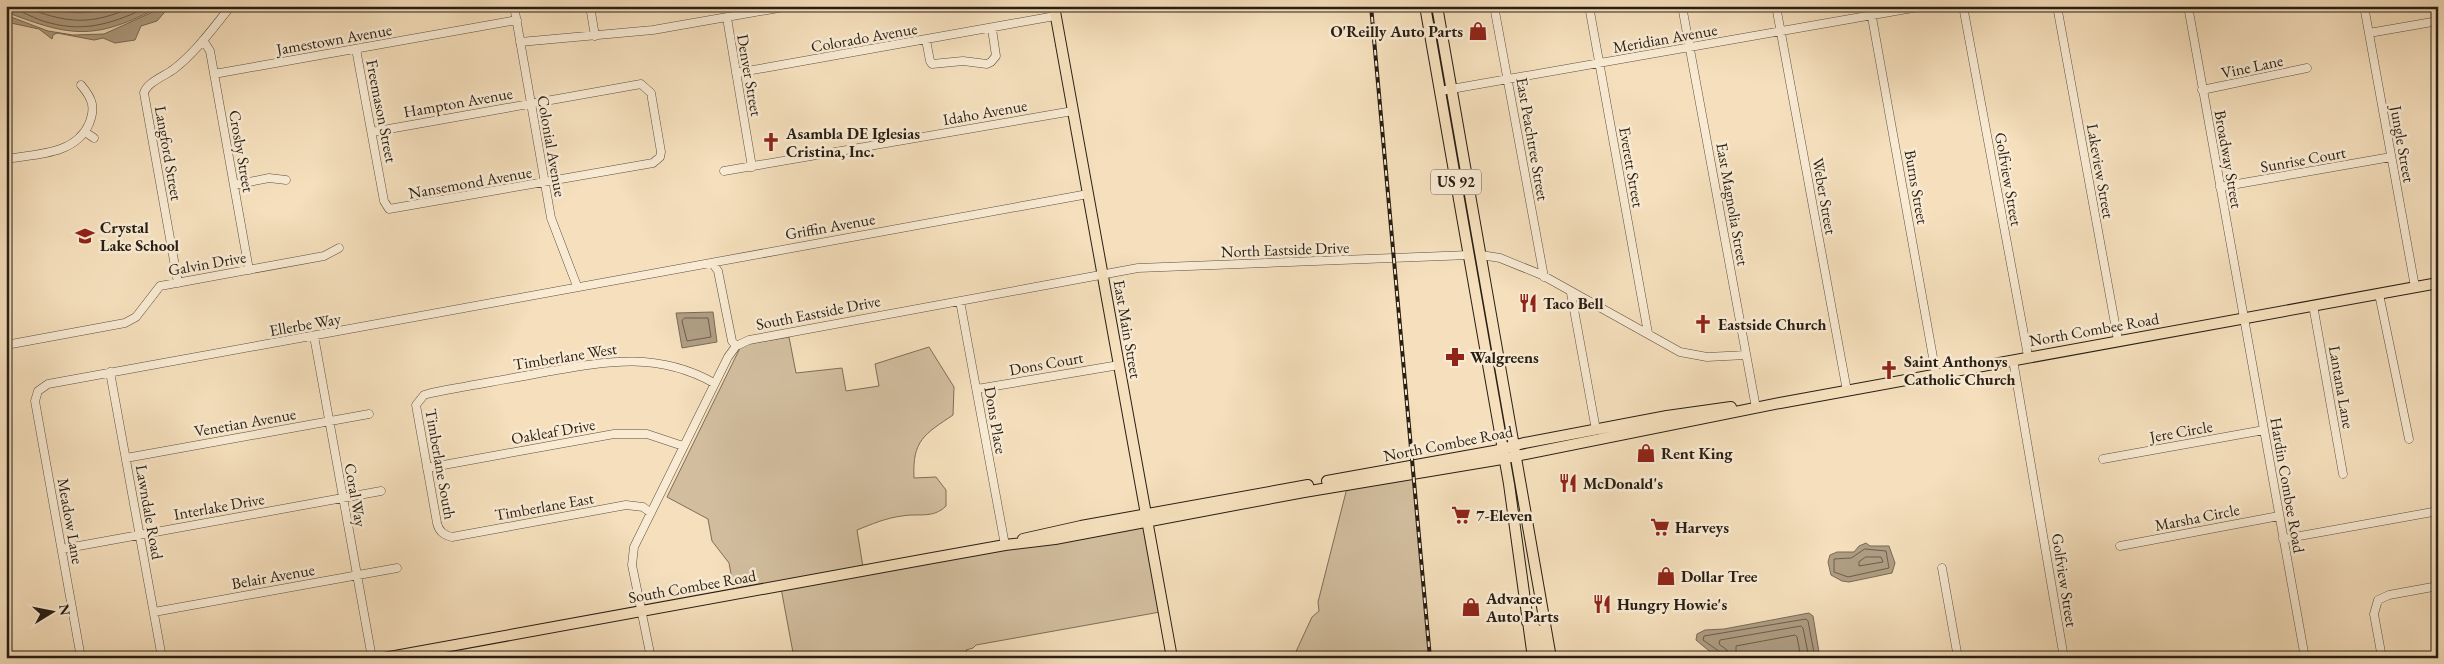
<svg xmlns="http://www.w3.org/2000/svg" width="2444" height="664" font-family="'EB Garamond',serif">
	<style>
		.green { fill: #d2be9f; stroke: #7d6e59 }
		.water { fill: #af9d83; stroke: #796a56 }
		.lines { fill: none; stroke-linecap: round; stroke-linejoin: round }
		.shore { stroke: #6c5e4b; stroke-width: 1 }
		.minor-casing { stroke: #5b4e3d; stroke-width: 9 }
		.major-casing { stroke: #281e13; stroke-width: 12 }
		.minor { stroke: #f8ead3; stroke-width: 8 }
		.major { stroke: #f5dfbc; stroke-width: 10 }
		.rail-casing { stroke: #281e13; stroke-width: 4 }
		.rail { stroke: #f8ead3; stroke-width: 2; stroke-dasharray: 5.5; stroke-linecap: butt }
		.labels { text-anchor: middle; stroke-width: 5; stroke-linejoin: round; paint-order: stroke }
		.shield { fill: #f8ead3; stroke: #665b4d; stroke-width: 1 }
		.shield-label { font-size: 15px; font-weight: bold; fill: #281e13 }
		.poi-label { font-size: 16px; font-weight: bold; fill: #281e13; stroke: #f8ead3; text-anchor: start }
		.street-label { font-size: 16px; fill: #281e13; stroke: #f8ead3 }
	</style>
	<rect width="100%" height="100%" fill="#f5dfbc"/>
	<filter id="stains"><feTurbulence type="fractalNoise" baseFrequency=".004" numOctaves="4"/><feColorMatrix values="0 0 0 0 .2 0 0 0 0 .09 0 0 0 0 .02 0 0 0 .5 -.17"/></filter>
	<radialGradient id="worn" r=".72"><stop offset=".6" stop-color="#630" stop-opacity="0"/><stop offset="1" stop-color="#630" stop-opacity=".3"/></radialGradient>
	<path class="green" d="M789 337 796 373 842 368 846 391 879 386 875 364 929 347 954 387 953 415C925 434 912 440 914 478L936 477 946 490V506C933 519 918 513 902 516 886 518 872 524 857 530L863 567 734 590 729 563 712 541 708 519 667 497 740 348 747 344Z
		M1414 477 1429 658H1293L1312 617 1319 611 1318 602 1347 488Z
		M1145 526 1160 612 976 645 973 648 966 650 968 658H794L781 588Z"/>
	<path class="water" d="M6 6H161C96 40 73 38 6 12Z
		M166 6H170L157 21 141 26 135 40 115 43 103 38 94 40 57 33 53 35 52 39 39 29 6 22V15L48 31 73 35 104 34Z
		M713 312 717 342 682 348 676 313Z
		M1866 543 1870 546H1889L1895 563 1892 573 1849 582 1842 581 1831 575 1828 562 1830 555 1837 552H1854L1859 546Z
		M1809 613 1813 616 1820 658H1728L1714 655 1696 640 1697 634 1705 630 1724 629Z"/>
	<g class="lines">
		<path class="shore" d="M22 6C68 24 90 26 135 6
			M43 6C67 15 92 15 115 6
			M6 8C21 9 35 20 50 23 87 33 116 22 150 6
			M685 318H708L711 337 687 341 682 321Z
			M1865 549 1886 551 1889 568 1848 577 1834 572V559L1851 558Z
			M1866 557H1881L1883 562 1859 566V562Z
			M1722 658 1720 652 1703 640 1704 636 1806 619 1808 621 1815 658
			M1728 658 1727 650 1719 644 1720 640 1801 626 1803 628 1809 658
			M1736 658V646L1795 635 1797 637 1801 658"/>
		<g class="minor-casing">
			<path id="minor" d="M514 6 551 218 577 286
				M590 6 595 36
				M1494 6 1544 277
				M1589 6 1648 333
				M1682 6 1756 408
				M1776 6 1847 391
				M1870 6 1936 374
				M1963 6 2028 356
				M2057 6 2118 340
				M2188 6 2305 658
				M2364 6 2415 287
				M727 18 752 167
				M2369 33 2438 21
				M203 40 210 51 249 270
				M926 40 930 61 932 64 963 61 987 64 991 62 996 56 992 29
				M520 42 653 30 790 6
				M356 49 384 201 389 209 653 163 660 157 661 152 651 93 641 84 372 132
				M736 73 1055 16
				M214 74 517 20
				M2202 90 2307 68
				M1440 91 1924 6
				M85 132 94 138
				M6 159C36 154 75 155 89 124 96 107 92 98 81 85
				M724 171 1073 111
				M234 185 269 178 286 180
				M2220 187 2391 157
				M1481 255 1500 258 1542 275 1680 352 1707 357 1746 355
				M713 264 718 271 732 341 736 346
				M178 283 144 93C147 82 165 76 174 69 196 52 213 28 231 6
				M1571 293 1596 430
				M2379 294 2409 439
				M960 301 1005 545
				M2313 305 2343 474
				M314 336 372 658
				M6 345 125 323 136 317 160 286 324 256 339 248
				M2013 360 2064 658
				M110 372 162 658
				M977 389 1119 365
				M126 458 369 414
				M2103 459 2264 430
				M427 468 614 434H647L683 446
				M651 513 643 507 626 505 452 537C444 535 439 532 437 523L416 405 424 395 431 393C467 386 503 380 540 373 603 362 655 350 714 383
				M2283 539 2438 511
				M2120 546 2279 516
				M62 549 381 491
				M1942 568 1958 658
				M154 612 397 568
				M81 658 35 401 38 391 48 384 1088 194
				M651 658 632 565 634 547 728 357 736 346 749 340 1138 268 1469 255
				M2382 658 2374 614 2378 600 2389 595 2438 586"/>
		</g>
		<g class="major-casing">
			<path id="major" d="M1054 6 1172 658
				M1425 6 1509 484 1533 658
				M1437 6 1551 658
				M1327 481 1494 451 1524 443 1667 416 1731 407
				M1023 539 1081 526 1308 485
				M1527 622 1537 630 1542 658
				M384 658 927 559 1005 545 1055 539 1304 492 1496 460 1780 403 2438 283"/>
		</g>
		<use href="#minor" class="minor"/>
		<use href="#major" class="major"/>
		<g class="rail-casing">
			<path id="rail" d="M1371 6 1430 658"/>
		</g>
		<use href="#rail" class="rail"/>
	</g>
	<defs>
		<g id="shop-bare" transform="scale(1.5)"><path d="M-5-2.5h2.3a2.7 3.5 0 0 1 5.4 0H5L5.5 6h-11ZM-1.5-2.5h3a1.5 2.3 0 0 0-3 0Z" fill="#8f2418" stroke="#f8ead3" stroke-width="2.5" paint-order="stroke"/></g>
		<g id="church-bare" transform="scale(1.5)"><path d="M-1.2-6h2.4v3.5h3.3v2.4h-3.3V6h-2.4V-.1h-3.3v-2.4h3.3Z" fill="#8f2418" stroke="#f8ead3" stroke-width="2.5" paint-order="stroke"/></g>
		<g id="school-bare" transform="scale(1.5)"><path d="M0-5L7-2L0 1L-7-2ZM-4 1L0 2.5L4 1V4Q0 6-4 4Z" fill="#8f2418" stroke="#f8ead3" stroke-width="2.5" paint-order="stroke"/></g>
		<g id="restaurant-bare" transform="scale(1.5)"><path d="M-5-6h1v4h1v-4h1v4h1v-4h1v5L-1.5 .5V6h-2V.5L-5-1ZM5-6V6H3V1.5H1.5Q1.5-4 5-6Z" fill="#8f2418" stroke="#f8ead3" stroke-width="2.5" paint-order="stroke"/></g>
		<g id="pharmacy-bare" transform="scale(1.5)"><path d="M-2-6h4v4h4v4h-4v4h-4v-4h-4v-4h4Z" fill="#8f2418" stroke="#f8ead3" stroke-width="2.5" paint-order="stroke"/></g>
		<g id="supermarket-bare" transform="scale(1.5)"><path d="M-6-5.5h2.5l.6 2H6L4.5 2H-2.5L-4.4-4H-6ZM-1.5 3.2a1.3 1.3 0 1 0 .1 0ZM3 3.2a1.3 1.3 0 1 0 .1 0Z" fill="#8f2418" stroke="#f8ead3" stroke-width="2.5" paint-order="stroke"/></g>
	</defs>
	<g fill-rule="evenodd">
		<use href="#shop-bare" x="1478" y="31"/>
		<use href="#church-bare" x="771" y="142"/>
		<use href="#school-bare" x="85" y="236"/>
		<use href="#restaurant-bare" x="1528" y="303"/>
		<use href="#church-bare" x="1703" y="324"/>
		<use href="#pharmacy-bare" x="1455" y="357"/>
		<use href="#church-bare" x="1889" y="370"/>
		<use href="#shop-bare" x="1646" y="453"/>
		<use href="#restaurant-bare" x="1568" y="483"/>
		<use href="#supermarket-bare" x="1461" y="515"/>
		<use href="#supermarket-bare" x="1660" y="527"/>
		<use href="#shop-bare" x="1666" y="576"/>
		<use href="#restaurant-bare" x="1602" y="604"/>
		<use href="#shop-bare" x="1471" y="607"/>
	</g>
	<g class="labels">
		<rect class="shield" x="1431" y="169.5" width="50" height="25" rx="4"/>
		<g class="shield-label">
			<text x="1456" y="187">US 92</text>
		</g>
		<g class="poi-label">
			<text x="1463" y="37" text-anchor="end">O'Reilly Auto Parts</text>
			<text x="786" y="139">Asambla DE Iglesias<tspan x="786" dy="18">Cristina, Inc.</tspan></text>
			<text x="100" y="233">Crystal<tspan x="100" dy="18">Lake School</tspan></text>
			<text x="1543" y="309">Taco Bell</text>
			<text x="1718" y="330">Eastside Church</text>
			<text x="1470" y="363">Walgreens</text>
			<text x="1904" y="367">Saint Anthonys<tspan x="1904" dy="18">Catholic Church</tspan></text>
			<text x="1661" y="459">Rent King</text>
			<text x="1583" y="489">McDonald's</text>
			<text x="1476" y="521">7-Eleven</text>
			<text x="1675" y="533">Harveys</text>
			<text x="1681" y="582">Dollar Tree</text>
			<text x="1486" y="604">Advance<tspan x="1486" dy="18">Auto Parts</tspan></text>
			<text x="1617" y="610">Hungry Howie's</text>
		</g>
		<g class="street-label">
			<text transform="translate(864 37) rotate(-10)" y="6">Colorado Avenue</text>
			<text transform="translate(1665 38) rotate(-10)" y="6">Meridian Avenue</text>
			<text transform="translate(334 39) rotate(-10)" y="6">Jamestown Avenue</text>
			<text transform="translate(2252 66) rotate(-12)" y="6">Vine Lane</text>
			<text transform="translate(750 75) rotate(80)" y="6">Denver Street</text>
			<text transform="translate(458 102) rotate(-10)" y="6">Hampton Avenue</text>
			<text transform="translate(382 111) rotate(79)" y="6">Freemason Street</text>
			<text transform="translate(985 112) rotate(-10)" y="6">Idaho Avenue</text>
			<text transform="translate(1533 139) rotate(80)" y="6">East Peachtree Street</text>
			<text transform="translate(2403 144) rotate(80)" y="6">Jungle Street</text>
			<text transform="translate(552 146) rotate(80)" y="6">Colonial Avenue</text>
			<text transform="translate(242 151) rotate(80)" y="6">Crosby Street</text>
			<text transform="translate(169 153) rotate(80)" y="6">Langford Street</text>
			<text transform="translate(2229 159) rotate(80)" y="6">Broadway Street</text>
			<text transform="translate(2303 159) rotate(-10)" y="6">Sunrise Court</text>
			<text transform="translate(1632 167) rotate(80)" y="6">Everett Street</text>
			<text transform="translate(2101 171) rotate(80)" y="6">Lakeview Street</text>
			<text transform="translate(2009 179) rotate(80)" y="6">Golfview Street</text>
			<text transform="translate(470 182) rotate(-10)" y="6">Nansemond Avenue</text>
			<text transform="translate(1917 187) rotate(80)" y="6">Burns Street</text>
			<text transform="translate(1825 196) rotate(80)" y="6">Weber Street</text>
			<text transform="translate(1733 204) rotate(80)" y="6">East Magnolia Street</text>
			<text transform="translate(830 226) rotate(-10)" y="6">Griffin Avenue</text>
			<text transform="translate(1285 249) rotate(-2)" y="6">North Eastside Drive</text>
			<text transform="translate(207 263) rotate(-10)" y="6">Galvin Drive</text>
			<text transform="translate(818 312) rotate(-11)" y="6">South Eastside Drive</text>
			<text transform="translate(305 324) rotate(-10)" y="6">Ellerbe Way</text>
			<text transform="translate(1128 329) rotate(80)" y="6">East Main Street</text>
			<text transform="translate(2094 329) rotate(-10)" y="6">North Combee Road</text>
			<text transform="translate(565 356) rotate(-9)" y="6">Timberlane West</text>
			<text transform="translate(1046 363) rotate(-10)" y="6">Dons Court</text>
			<text transform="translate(2342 387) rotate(80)" y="6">Lantana Lane</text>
			<text transform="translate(996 420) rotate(80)" y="6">Dons Place</text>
			<text transform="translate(245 422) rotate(-10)" y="6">Venetian Avenue</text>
			<text transform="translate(553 431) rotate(-10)" y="6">Oakleaf Drive</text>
			<text transform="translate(2181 431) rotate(-10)" y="6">Jere Circle</text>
			<text transform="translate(1448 443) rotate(-11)" y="6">North Combee Road</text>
			<text transform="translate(441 464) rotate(80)" y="6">Timberlane South</text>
			<text transform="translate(2288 485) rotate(80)" y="6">Hardin Combee Road</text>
			<text transform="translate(356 495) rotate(80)" y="6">Coral Way</text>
			<text transform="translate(219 506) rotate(-10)" y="6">Interlake Drive</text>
			<text transform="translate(544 506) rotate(-10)" y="6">Timberlane East</text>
			<text transform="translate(150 512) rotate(80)" y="6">Lawndale Road</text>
			<text transform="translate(2197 517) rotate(-11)" y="6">Marsha Circle</text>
			<text transform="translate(71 521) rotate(80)" y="6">Meadow Lane</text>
			<text transform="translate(273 576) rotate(-10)" y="6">Belair Avenue</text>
			<text transform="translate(2065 580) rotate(81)" y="6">Golfview Street</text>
			<text transform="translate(692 586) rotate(-10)" y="6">South Combee Road</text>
		</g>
	</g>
	<rect width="2444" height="664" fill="none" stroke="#f5dfbc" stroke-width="25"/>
	<rect x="8" y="8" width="2429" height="649" fill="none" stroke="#281e13" stroke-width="2.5"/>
	<rect x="12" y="12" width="2419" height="639" fill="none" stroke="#281e13"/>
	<g transform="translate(52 612) rotate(80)" stroke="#f8ead3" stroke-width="4" paint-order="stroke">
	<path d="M0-4L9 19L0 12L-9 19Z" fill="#281e13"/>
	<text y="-8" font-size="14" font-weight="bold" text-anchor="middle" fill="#281e13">N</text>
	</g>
	<rect width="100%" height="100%" filter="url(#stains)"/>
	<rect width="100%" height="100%" fill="url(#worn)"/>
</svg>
